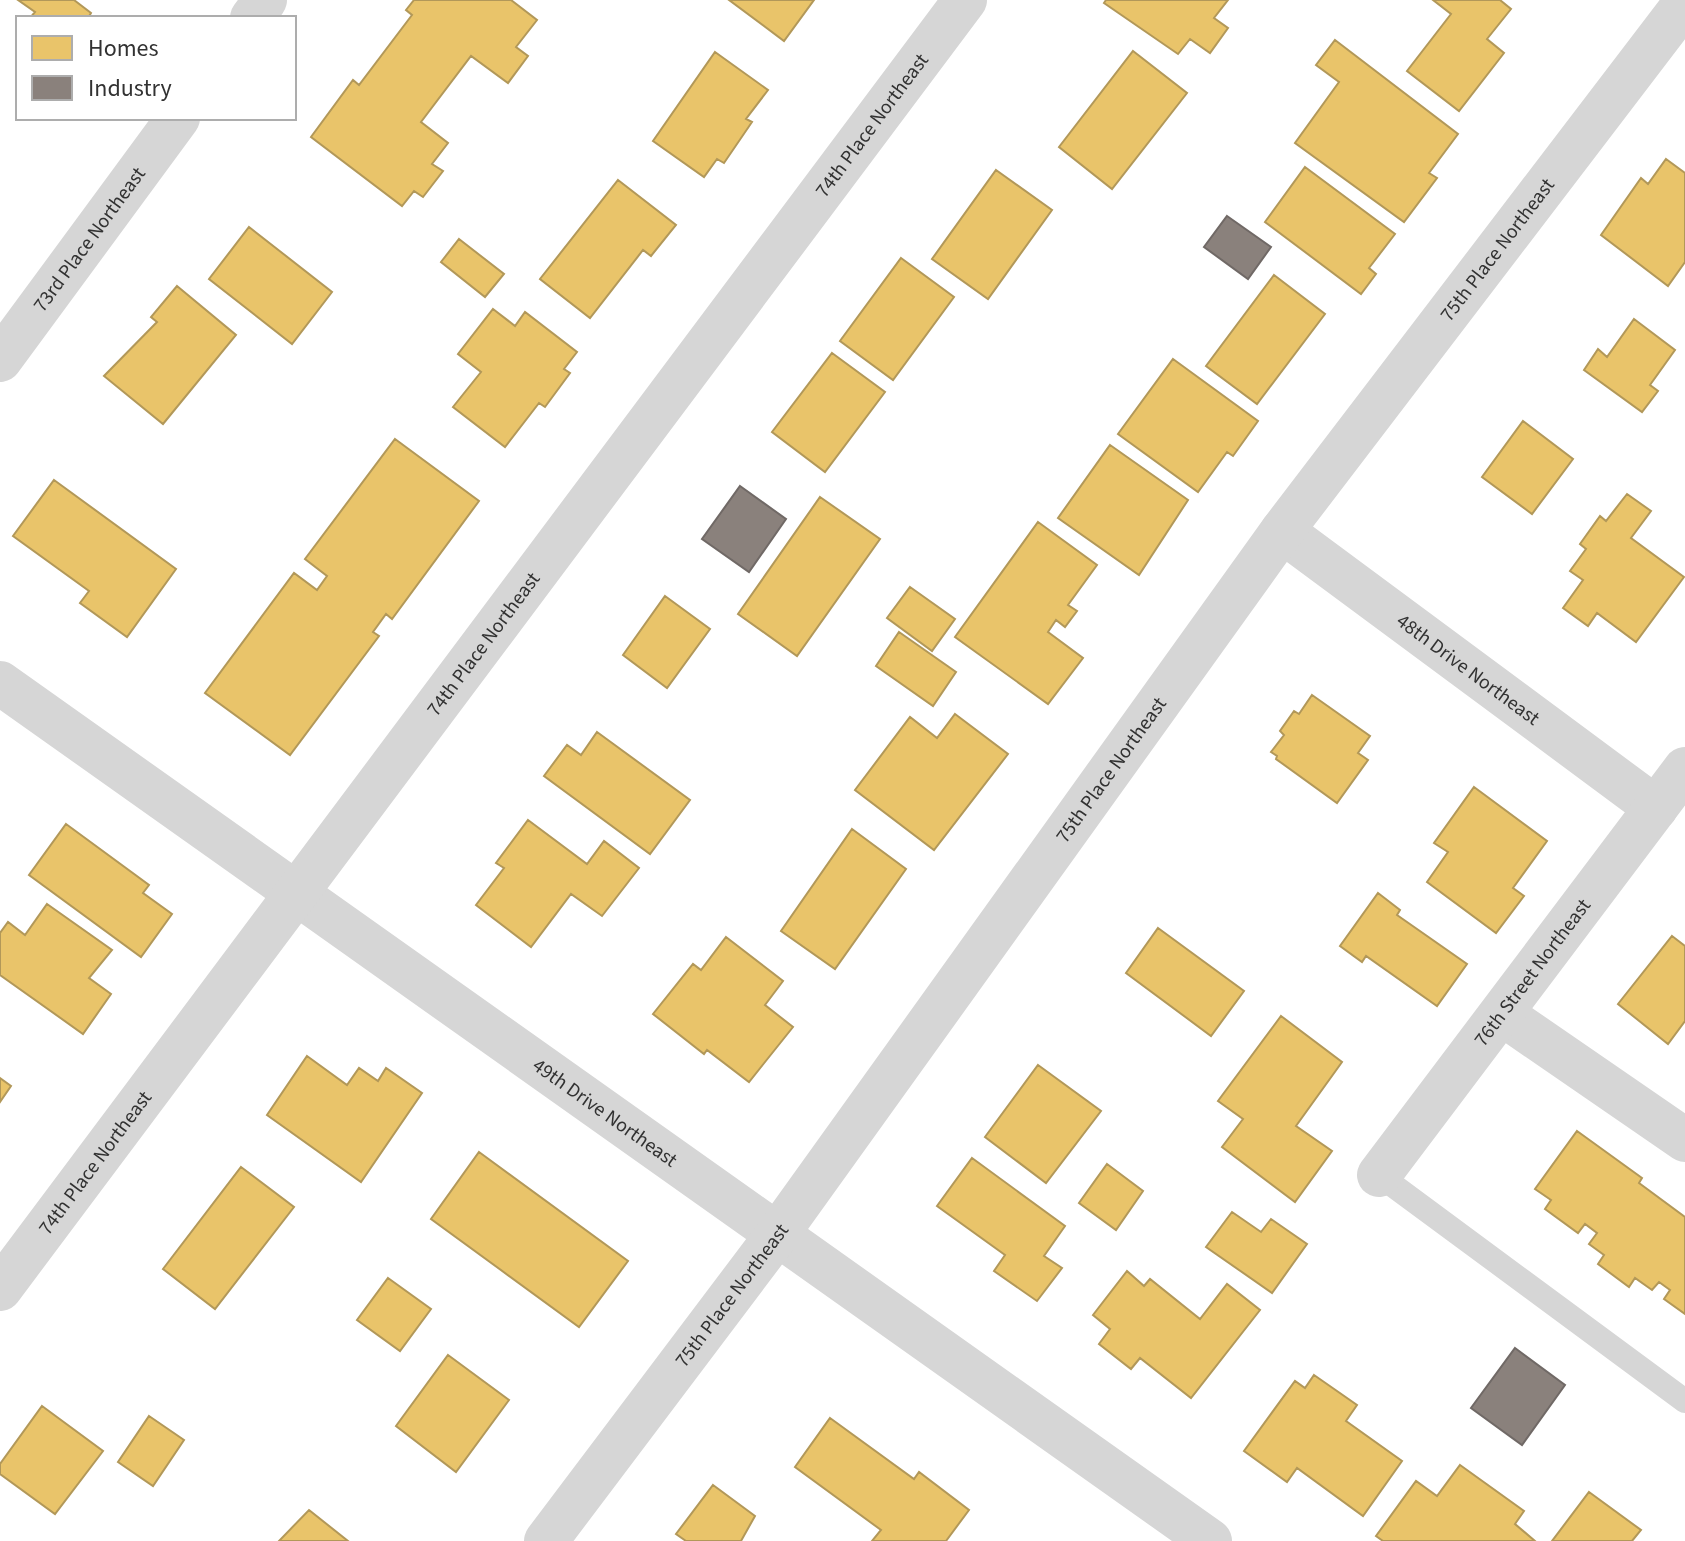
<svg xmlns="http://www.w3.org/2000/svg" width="1685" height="1541" font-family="'Source Sans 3',sans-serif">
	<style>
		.homes { fill: #e9c46a; stroke: #b29859; stroke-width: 2 }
		.industry { fill: #8a817c; stroke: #706966; stroke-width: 2 }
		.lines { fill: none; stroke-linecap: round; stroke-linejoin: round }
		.service { stroke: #d6d6d6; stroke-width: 24 }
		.minor { stroke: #d6d6d6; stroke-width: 44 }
		.labels { text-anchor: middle; stroke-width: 8; stroke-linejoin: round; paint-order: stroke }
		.street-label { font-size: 20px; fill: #323232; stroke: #fff }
	</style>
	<rect width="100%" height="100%" fill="#fff"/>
	<path class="homes" d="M18 0H74L91 13 88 18H30L35 12Z
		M414 0H511L537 20 516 47 528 56 508 83 471 56 421 122 448 143 432 164 443 171 423 197 414 191 402 206 311 137 353 80 359 85 412 15 406 10Z
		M729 0H814L784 41Z
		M1106 0H1228L1214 18 1228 28 1210 53 1190 39 1178 54 1104 3Z
		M1433 0H1500L1511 9 1487 39 1504 53 1459 111 1407 71 1451 14Z
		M1335 40 1458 134 1429 173 1437 178 1404 222 1295 143 1339 82 1316 65Z
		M1133 51 1187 93 1112 189 1059 147Z
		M715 52 768 90 746 119 752 122 724 163 717 159 704 177 653 141Z
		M1666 159 1685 173V262L1668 286 1601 235 1641 178 1648 184Z
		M1305 167 1395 234 1369 268 1376 274 1361 294 1265 222Z
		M996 170 1052 210 988 299 932 259Z
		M618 180 676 225 651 256 643 250 590 318 540 279Z
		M249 227 332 292 292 344 209 279Z
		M459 239 504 274 485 297 441 262Z
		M901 258 954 297 893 380 840 341Z
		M1274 275 1325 314 1257 404 1206 366Z
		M177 286 236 335 163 424 104 376 157 322 151 317Z
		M493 309 515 326 525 312 577 352 564 369 570 373 545 407 539 403 505 447 453 407 481 372 458 354Z
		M1634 319 1675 350 1650 385 1658 391 1642 412 1584 370 1598 349 1607 357Z
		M832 353 885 392 825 472 772 432Z
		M1173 359 1258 421 1233 456 1227 452 1198 492 1118 434Z
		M1523 421 1573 459 1532 514 1482 477Z
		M395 439 479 501 392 619 386 614 373 632 379 636 290 755 205 693 294 573 317 590 327 576 305 559Z
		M1110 445 1188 500 1139 575 1058 518Z
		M54 480 176 569 127 637 80 603 89 591 13 536Z
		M1627 494 1651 511 1631 538 1684 577 1636 642 1597 613 1588 626 1563 608 1583 580 1570 571 1586 549 1580 544 1600 516 1606 521Z
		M820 497 880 539 797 656 738 614Z
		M1038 522 1097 565 1068 605 1077 611 1065 627 1056 620 1048 632 1083 658 1048 704 955 637Z
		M910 587 955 619 932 651 887 618Z
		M665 596 710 629 667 688 623 655Z
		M899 632 956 672 933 706 876 666Z
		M1312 695 1370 736 1358 753 1368 760 1337 803 1276 759 1277 756 1271 752 1284 735 1280 731 1294 711 1299 714Z
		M955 714 1008 754 934 850 855 790 910 717 937 738Z
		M597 732 690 800 650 854 544 776 567 745 581 755Z
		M1474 787 1547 841 1513 888 1524 896 1496 933 1427 882 1448 852 1434 843Z
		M528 820 587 864 604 841 639 868 602 916 571 894 531 947 476 905 504 868 496 863Z
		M66 824 149 885 143 893 172 914 141 957 29 875Z
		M852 829 906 869 835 969 781 931Z
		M1378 893 1400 910 1397 915 1467 964 1437 1006 1366 956 1362 962 1340 946Z
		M47 904 112 950 89 978 111 994 83 1034 0 975V933L8 922 25 935Z
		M1158 928 1244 991 1211 1036 1126 973Z
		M1672 936 1685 946V1021L1668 1044 1618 1004Z
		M726 937 783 981 765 1005 793 1027 749 1082 707 1050 704 1054 653 1014 693 964 701 970Z
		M1281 1016 1342 1062 1296 1126 1332 1151 1295 1202 1222 1147 1243 1119 1218 1101Z
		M307 1056 347 1085 359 1068 378 1081 386 1068 422 1093 361 1182 267 1115Z
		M1038 1065 1101 1111 1046 1183 985 1137Z
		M0 1078 11 1086 0 1102Z
		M1577 1131 1642 1178 1639 1183 1685 1217V1314L1664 1299 1670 1290 1659 1282 1652 1290 1635 1278 1629 1287 1598 1264 1604 1255 1589 1244 1597 1233 1585 1224 1578 1233 1545 1209 1551 1200 1535 1189Z
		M479 1152 628 1261 579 1327 431 1219Z
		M972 1158 1065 1226 1044 1256 1062 1268 1037 1301 994 1271 1005 1255 937 1206Z
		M1107 1164 1143 1191 1116 1230 1079 1203Z
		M241 1167 294 1207 215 1309 163 1269Z
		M1232 1212 1261 1232 1271 1219 1307 1244 1272 1293 1206 1247Z
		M1127 1271 1144 1286 1150 1279 1200 1319 1227 1284 1260 1310 1191 1398 1140 1358 1131 1369 1099 1344 1110 1329 1093 1315Z
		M388 1278 431 1309 400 1351 357 1320Z
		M448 1355 509 1400 456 1472 396 1426Z
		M1314 1375 1357 1405 1346 1421 1402 1461 1363 1516 1297 1468 1287 1482 1244 1451 1295 1381 1305 1388Z
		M42 1406 103 1451 55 1514 0 1474V1464Z
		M149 1416 184 1440 153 1486 118 1462Z
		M830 1418 914 1479 919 1472 969 1510 946 1541H872L881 1530 795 1467Z
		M1460 1465 1524 1511 1515 1524 1535 1541H1383L1376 1536 1416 1481 1437 1496Z
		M713 1485 755 1516 741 1541H686L676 1534Z
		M1589 1492 1641 1530 1632 1541H1552Z
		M309 1510 348 1541H279Z"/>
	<path class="industry" d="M1227 216 1271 247 1248 279 1204 247Z
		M740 486 786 519 749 572 702 539Z
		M1515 1348 1565 1385 1522 1445 1471 1408Z"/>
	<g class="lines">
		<path class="service" d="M1379 1175 1685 1401"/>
		<g class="minor">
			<path d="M252 18 265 0"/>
			<path id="s1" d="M0 360 178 118"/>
			<path id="s2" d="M1282 531 1656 808"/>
			<path id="s3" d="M0 683 1210 1541"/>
			<path d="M1502 1014 1685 1140"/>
			<path id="s4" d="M1379 1175 1685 769"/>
			<path id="s5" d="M0 1289 965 0"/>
			<path id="s6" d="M546 1541 776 1236 1282 531 1685 3"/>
		</g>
	</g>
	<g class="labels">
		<g class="street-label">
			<text dy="7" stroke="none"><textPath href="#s5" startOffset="1454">74th Place Northeast</textPath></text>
			<text dy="7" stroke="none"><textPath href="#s1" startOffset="150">73rd Place Northeast</textPath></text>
			<text dy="7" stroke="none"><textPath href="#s6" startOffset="1604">75th Place Northeast</textPath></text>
			<text dy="7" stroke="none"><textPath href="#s5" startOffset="806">74th Place Northeast</textPath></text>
			<text dy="7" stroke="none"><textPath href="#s2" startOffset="232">48th Drive Northeast</textPath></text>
			<text dy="7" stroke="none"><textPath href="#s6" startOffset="956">75th Place Northeast</textPath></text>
			<text dy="7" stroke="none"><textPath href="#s4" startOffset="254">76th Street Northeast</textPath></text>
			<text dy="7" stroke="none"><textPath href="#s3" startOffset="742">49th Drive Northeast</textPath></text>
			<text dy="7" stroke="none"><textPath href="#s5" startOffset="158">74th Place Northeast</textPath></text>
			<text dy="7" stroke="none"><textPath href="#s6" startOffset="308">75th Place Northeast</textPath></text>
		</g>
	</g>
	<rect x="16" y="16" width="280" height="104" fill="#ffffff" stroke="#adadad" stroke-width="2"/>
	<rect x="32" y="36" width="40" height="24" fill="#e9c46a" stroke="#adadad" stroke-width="2"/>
	<text x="88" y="56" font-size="24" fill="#323232">Homes</text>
	<rect x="32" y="76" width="40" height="24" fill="#8a817c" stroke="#adadad" stroke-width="2"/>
	<text x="88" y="96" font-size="24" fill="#323232">Industry</text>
</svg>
